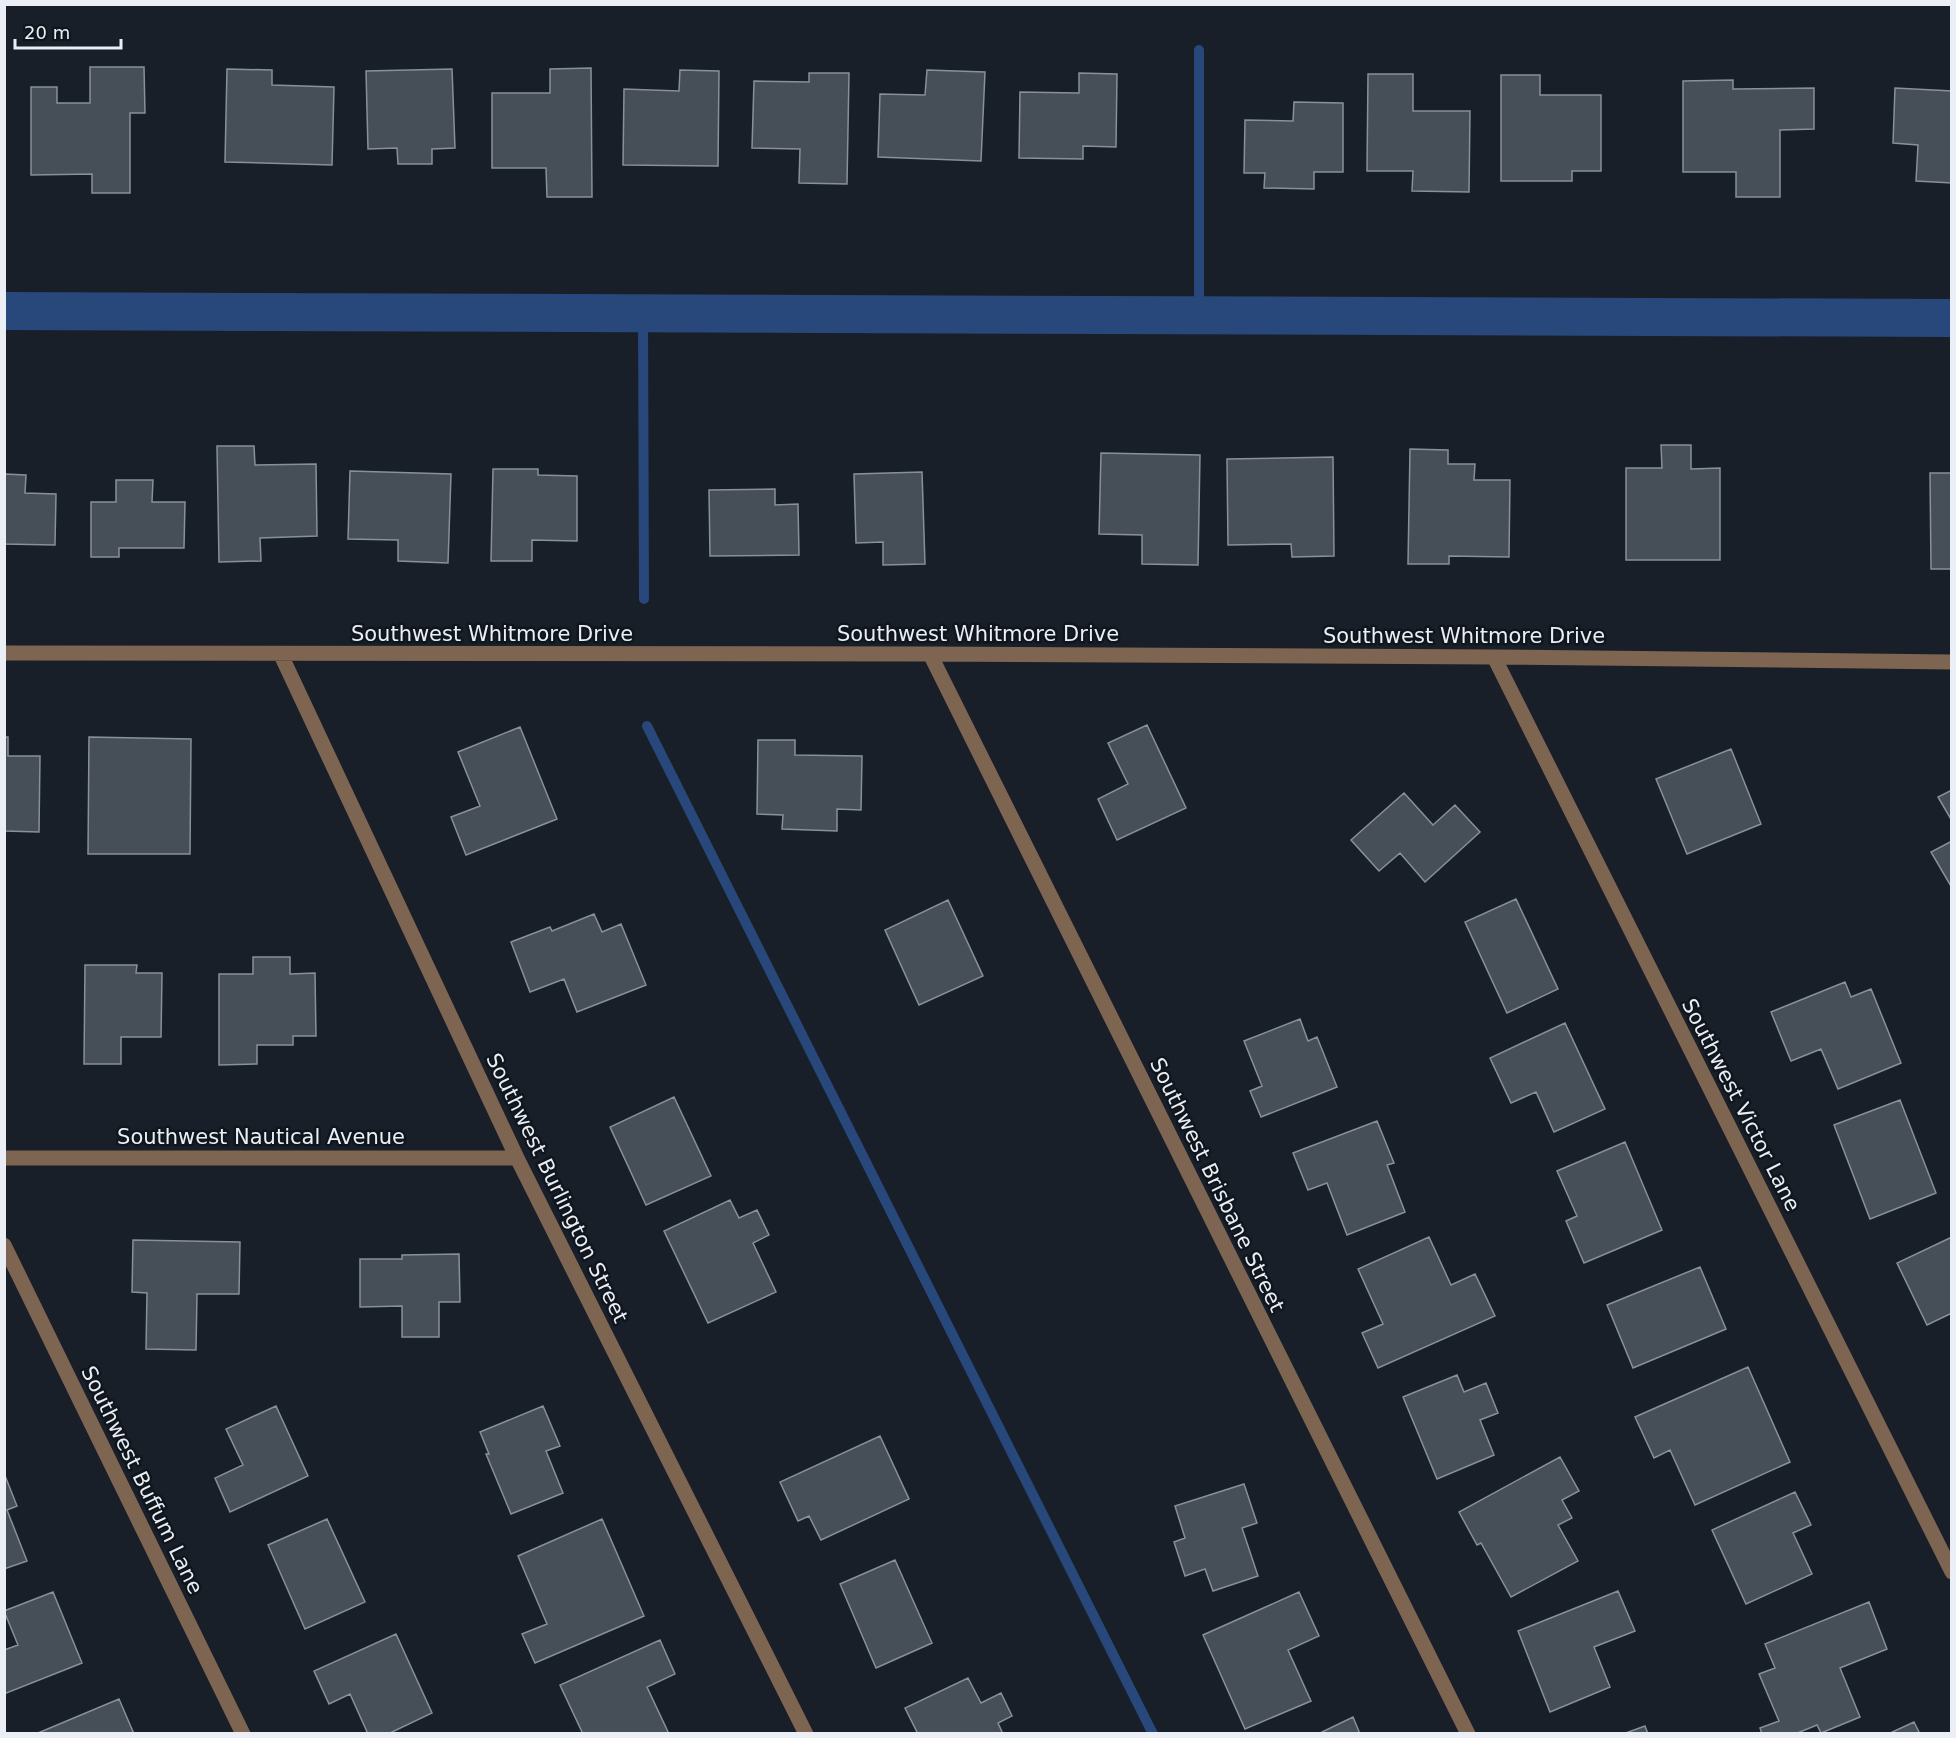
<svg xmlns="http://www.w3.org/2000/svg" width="1956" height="1738" font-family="'DejaVu Sans',sans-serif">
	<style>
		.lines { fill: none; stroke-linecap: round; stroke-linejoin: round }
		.stream { stroke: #28477b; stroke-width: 10 }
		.canal { stroke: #28477b; stroke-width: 38 }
		.building { fill: #464e58; stroke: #88909b; stroke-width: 1.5 }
		.minor { stroke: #7d6551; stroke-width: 15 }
		.labels { text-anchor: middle; stroke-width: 5; stroke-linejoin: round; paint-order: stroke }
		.street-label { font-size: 21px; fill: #ebeff5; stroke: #10161e }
	</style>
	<rect width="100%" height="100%" fill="#191f28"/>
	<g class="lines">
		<path class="stream" d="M1199 50V315
			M643 314 644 599
			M647 726 1153 1734"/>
		<path class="canal" d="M4 311 1952 318"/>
	</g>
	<path class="building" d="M90 67H144L145 113H130V193H92V174L31 175V87H57V103H90Z
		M591 68 592 197H547L546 168H492V93H550V69Z
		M227 69 272 70V85L334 87 332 165 225 162Z
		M452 69 455 148 432 149V164H398L397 148 368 149 366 71Z
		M680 70 719 71 718 166 623 165 624 89 679 91Z
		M927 70 985 72 981 161 878 157 880 94 925 95Z
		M809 73H849L847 184 799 183 800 149 752 148 754 81 809 82Z
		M1079 73 1117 74 1116 147 1083 146V159L1019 158 1020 92 1079 93Z
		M1368 74H1413V111H1470L1469 192 1412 191 1413 171H1367Z
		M1501 75H1540V95H1601V171H1572V181H1501Z
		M1733 80V89L1814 88V129L1780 130V197H1736V172H1683V81Z
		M1895 88 1952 91V183L1916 181 1918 145 1893 143Z
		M1294 102 1343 103V172H1314V189L1264 188 1265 173H1244L1245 120 1293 121Z
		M1661 445H1691V469L1720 468V560H1626V468H1662Z
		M217 446H254L255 465 316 464 317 536 260 538 261 561 219 562Z
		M1410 449 1448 450V464H1475L1474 480H1510L1509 557 1449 556V564H1408Z
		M1101 453 1200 455 1198 565 1142 564V535L1099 534Z
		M1333 457 1334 556 1292 557 1291 544 1228 545 1227 459Z
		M493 469H538V475L577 476V541L532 540V561H491Z
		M350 471 451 474 448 563 398 561V540L348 539Z
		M922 472 925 564 883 565V542L856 543 854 474Z
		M1930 473H1952V569H1931Z
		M4 474 26 475 25 493 56 494 55 545 4 544Z
		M116 480H153L152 502H185L184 548H119V557H91V502H116Z
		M775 489V505L798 504 799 555 710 556 709 490Z
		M1147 725 1186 808 1117 840 1098 799 1128 784 1108 743Z
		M520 727 557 819 466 855 451 817 480 806 458 752Z
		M4 737H8V756H40L39 832 4 831Z
		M89 737 191 739 190 854H88Z
		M758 740H795V755L862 756 861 810 837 809V831L782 829 783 815 757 814Z
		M1731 749 1761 824 1687 854 1656 779Z
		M1952 790V821L1938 797Z
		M1404 793 1433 825 1455 805 1480 832 1425 882 1400 853 1379 871 1351 840Z
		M1952 841V888L1931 852Z
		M1516 899 1558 989 1507 1013 1465 922Z
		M948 900 983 976 919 1005 885 930Z
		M594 914 602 932 621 924 646 985 577 1012 564 979 530 992 511 942 550 927 552 931Z
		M253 957H290V974L315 973 316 1036H293V1045H257V1064L219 1065V974H253Z
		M85 965H137L136 973H162L161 1037H121V1064H84Z
		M1845 982 1851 997 1871 989 1901 1063 1838 1089 1821 1049 1791 1061 1771 1012Z
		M1300 1019 1308 1041 1317 1037 1337 1087 1261 1117 1250 1091 1262 1086 1244 1041Z
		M1565 1023 1605 1109 1554 1132 1536 1092 1511 1103 1490 1058Z
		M674 1097 711 1176 646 1205 610 1127Z
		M1900 1100 1936 1193 1870 1219 1834 1125Z
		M1377 1121 1394 1163 1387 1165 1405 1212 1347 1235 1327 1183 1308 1190 1293 1153Z
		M1625 1142 1662 1230 1584 1263 1566 1221 1577 1216 1557 1171Z
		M730 1200 739 1218 757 1210 769 1235 753 1243 776 1292 708 1323 664 1231Z
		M1429 1237 1451 1285 1475 1274 1495 1316 1378 1368 1362 1333 1383 1324 1358 1269Z
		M1952 1237V1313L1927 1325 1897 1263Z
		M133 1240 240 1242 239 1294H197L196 1350 146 1349 147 1293 132 1292Z
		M459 1254 460 1302H439V1337H402V1306L360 1307V1259H402V1255Z
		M1700 1267 1726 1329 1633 1368 1607 1305Z
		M1748 1367 1790 1462 1695 1505 1670 1450 1654 1458 1635 1417Z
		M1457 1375 1464 1392 1486 1383 1498 1413 1480 1420 1494 1455 1437 1479 1403 1397Z
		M276 1406 308 1476 230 1512 215 1478 243 1465 226 1429Z
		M543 1406 560 1446 546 1451 563 1493 511 1514 486 1454H489L480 1432Z
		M880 1436 909 1499 821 1540 809 1516 798 1521 780 1482Z
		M1560 1457 1579 1491 1562 1500 1572 1518 1558 1525 1578 1561 1511 1597 1481 1543 1477 1545 1459 1512Z
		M4 1473 17 1506 7 1510 27 1561 4 1569Z
		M1244 1484 1257 1523 1242 1528 1258 1576 1213 1591 1205 1569 1185 1576 1174 1542 1185 1538 1175 1506Z
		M1795 1492 1811 1525 1793 1533 1812 1574 1746 1604 1712 1530Z
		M327 1519 365 1602 305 1629 268 1545Z
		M602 1519 644 1616 535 1663 522 1634 547 1624 518 1556Z
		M895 1560 932 1643 876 1668 840 1584Z
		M1618 1591 1635 1631 1594 1647 1610 1687 1550 1712 1518 1631Z
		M53 1592 82 1663 4 1694V1650L18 1645 4 1611Z
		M1299 1592 1319 1636 1288 1650 1311 1701 1245 1729 1203 1635Z
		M1869 1602 1887 1649 1840 1668 1860 1717 1821 1733 1817 1725 1795 1734H1762L1760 1728 1779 1721 1759 1674 1775 1668 1765 1644Z
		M396 1634 432 1713 388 1734H368L350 1694 329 1704 314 1671Z
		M660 1640 675 1674 647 1687 669 1734H583L560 1685Z
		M968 1678 981 1703 1001 1693 1012 1716 998 1723 1003 1734H918L905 1708Z
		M119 1699 134 1734 38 1733Z
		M1353 1717 1360 1734H1318Z
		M1914 1722 1920 1734H1888Z
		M1645 1726 1648 1734H1623Z"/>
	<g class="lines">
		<path class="minor" d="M4 653 930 654 1494 657 1952 662
			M930 654 1468 1734
			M281 655 517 1158 806 1734
			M1494 657 1952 1572
			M4 1158H517
			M4 1245 243 1734"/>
	</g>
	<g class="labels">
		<g class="street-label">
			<text x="492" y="641">Southwest Whitmore Drive</text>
			<text x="978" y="641">Southwest Whitmore Drive</text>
			<text x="1464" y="643">Southwest Whitmore Drive</text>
			<text transform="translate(1741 1105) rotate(63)" y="7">Southwest Victor Lane</text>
			<text x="261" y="1144">Southwest Nautical Avenue</text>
			<text transform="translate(1217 1185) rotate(64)" y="7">Southwest Brisbane Street</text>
			<text transform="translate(557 1188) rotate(64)" y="7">Southwest Burlington Street</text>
			<text transform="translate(142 1480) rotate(64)" y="7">Southwest Buffum Lane</text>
		</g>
	</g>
	<rect width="1956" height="1738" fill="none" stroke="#ebeff5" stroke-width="12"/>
	<path d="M15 39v9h106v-9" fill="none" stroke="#ebeff5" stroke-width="3"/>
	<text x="24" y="39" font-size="18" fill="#ebeff5" stroke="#10161e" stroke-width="4.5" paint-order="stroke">20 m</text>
</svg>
